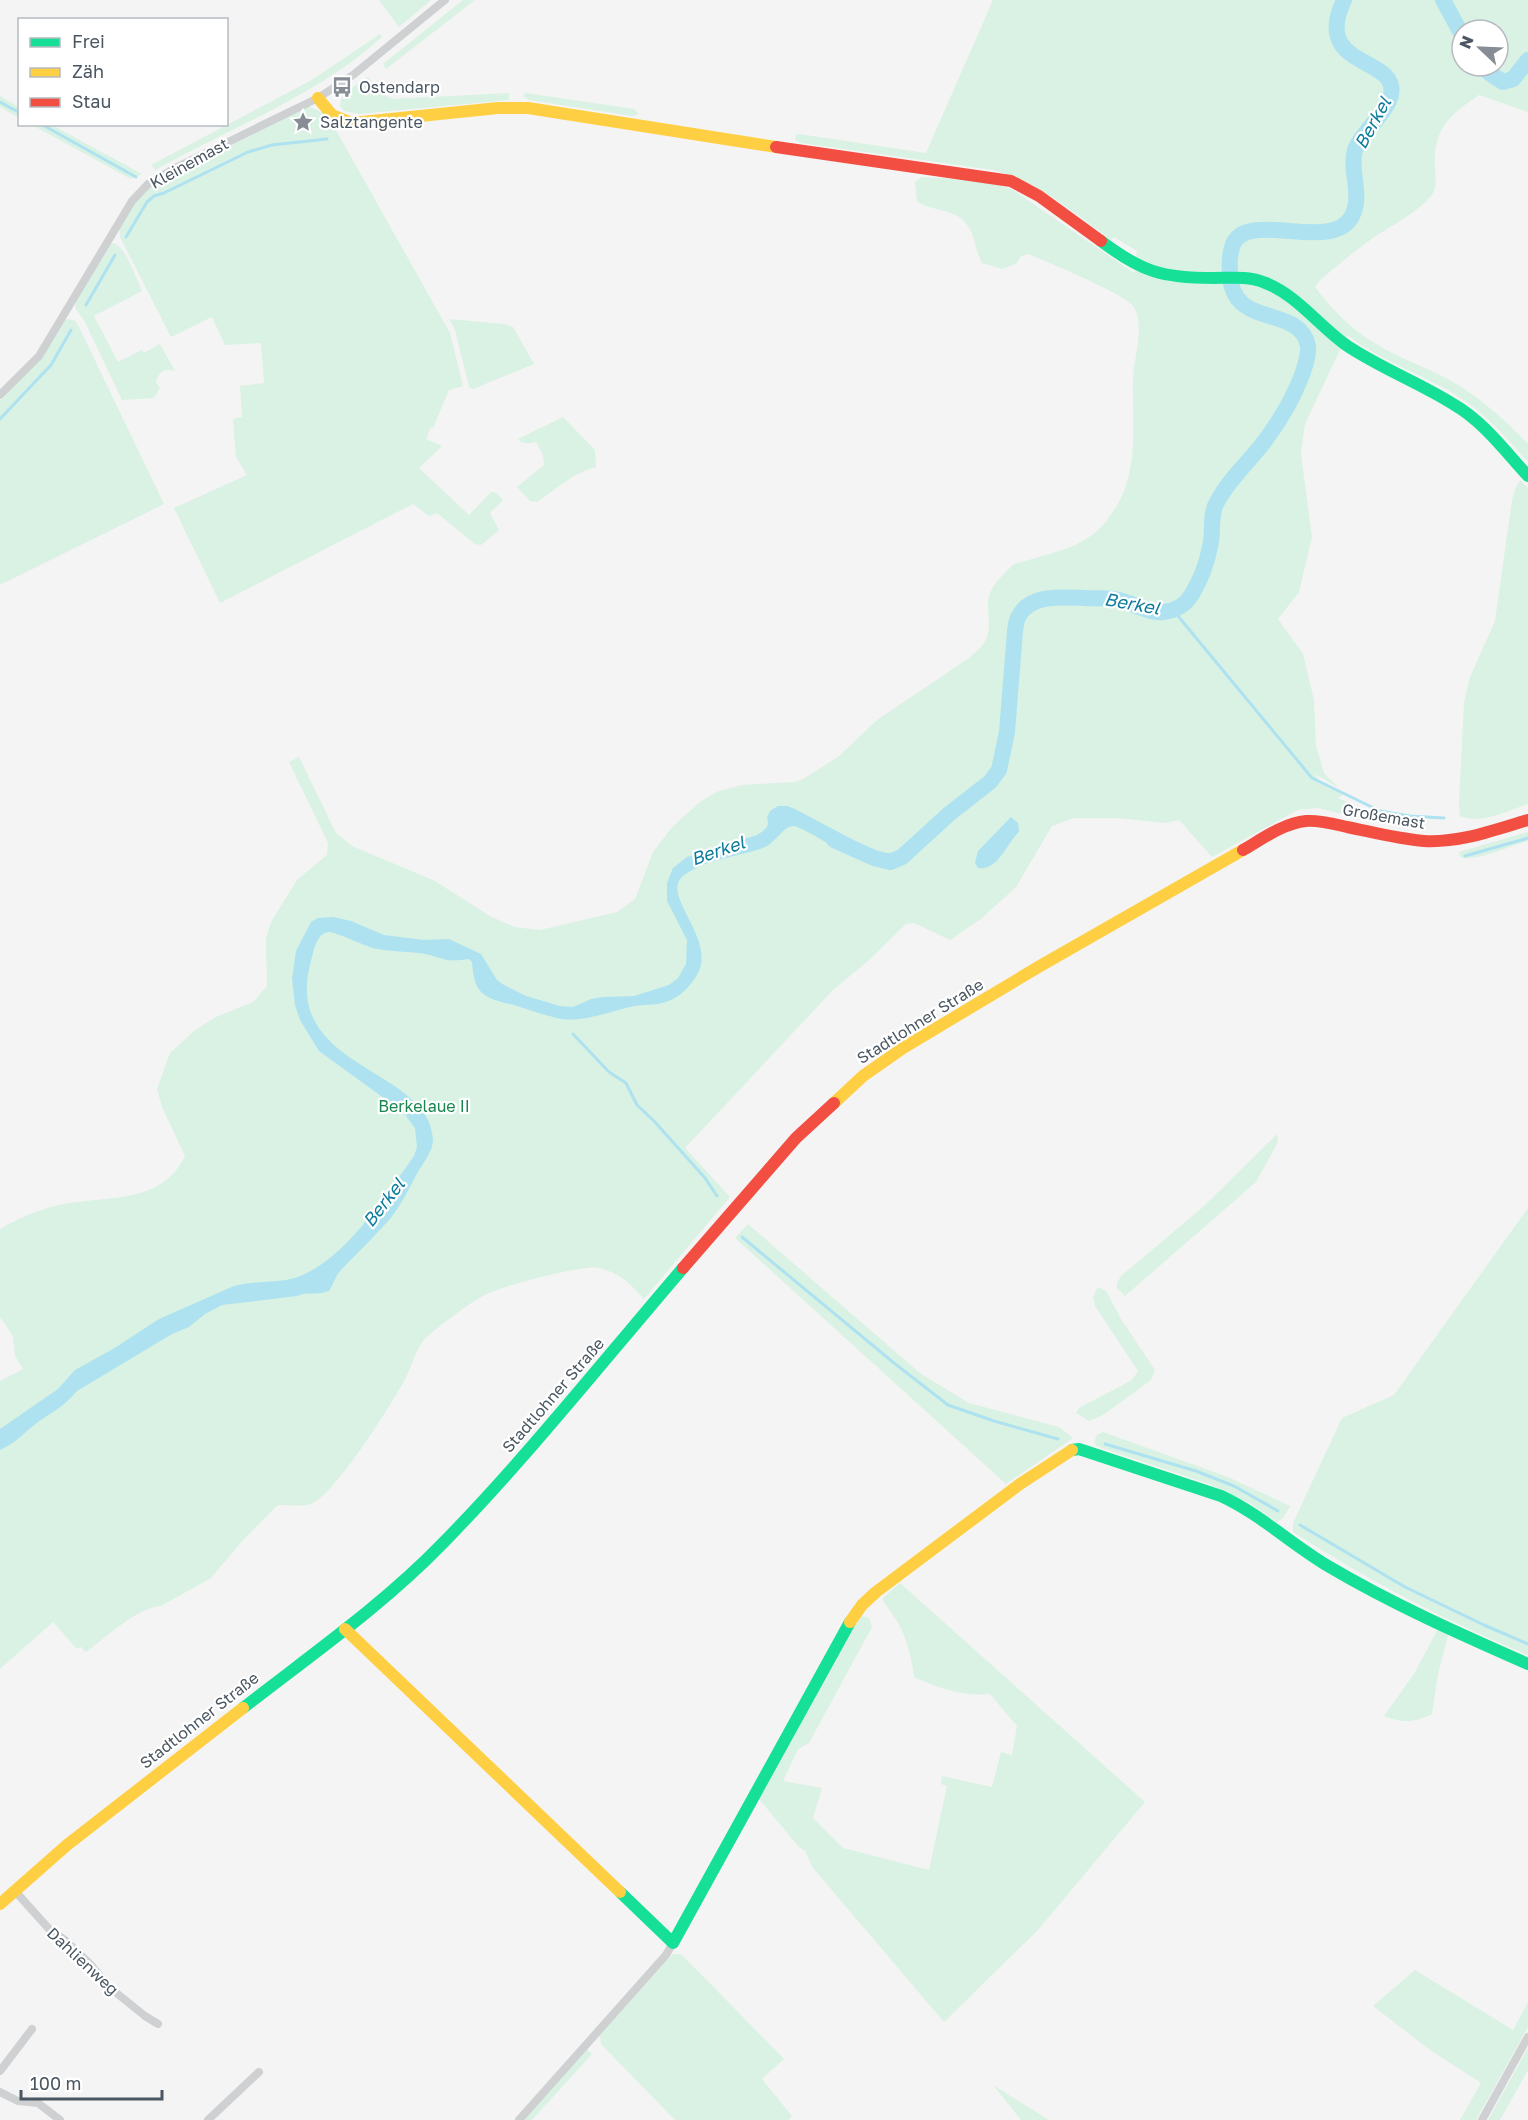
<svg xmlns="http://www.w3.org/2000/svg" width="1528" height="2120" font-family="'Golos Text',sans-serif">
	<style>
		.green { fill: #d9f2e3; fill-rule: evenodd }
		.water { fill: #aee2f0 }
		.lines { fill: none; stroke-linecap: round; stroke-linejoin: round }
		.stream { stroke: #aee2f0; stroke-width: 3 }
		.river { stroke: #aee2f0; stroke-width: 16 }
		.street { stroke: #ced0d2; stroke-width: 8 }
		.fast { stroke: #16e098; stroke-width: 12 }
		.slow { stroke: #ffcf43; stroke-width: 12 }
		.jam { stroke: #f24e42; stroke-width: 12 }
		.labels { text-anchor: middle; stroke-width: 4.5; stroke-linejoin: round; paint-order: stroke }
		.poi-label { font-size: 16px; fill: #4a5661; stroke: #fff; text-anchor: start }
		.street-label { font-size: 16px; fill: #4a5661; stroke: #fff }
		.park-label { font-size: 16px; fill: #17864f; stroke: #fff }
		.water-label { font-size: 18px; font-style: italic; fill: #0c7c9b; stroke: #fff }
	</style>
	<rect width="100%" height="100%" fill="#f4f4f4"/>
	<path class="green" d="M379 0H431L399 27Z
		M463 0H475L386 69 383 64Z
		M993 0H1528V112L1479 95C1448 116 1433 129 1435 169 1436 177 1437 189 1432 195 1417 213 1392 225 1373 238 1354 251 1337 266 1319 281L1315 287C1334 312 1355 333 1383 348 1406 361 1431 369 1453 382 1481 398 1506 421 1528 444V462C1511 443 1493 422 1472 406 1434 377 1387 366 1347 335L1305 424 1301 454 1312 537 1299 592 1278 619 1303 654 1314 700 1316 746 1324 773 1339 788 1315 774 1320 781 1345 794 1338 798 1377 815 1342 814 1318 808 1298 810 1212 857 1179 820 1165 823 1117 818H1074L1052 826 1016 887 982 918 950 940 914 923 906 924 869 960 833 990 685 1148 730 1197 644 1299C629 1283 622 1274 599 1268 584 1264 503 1286 487 1294 472 1301 434 1329 423 1341 414 1354 411 1369 403 1383 390 1406 334 1496 311 1504 302 1507 288 1505 278 1505L244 1539 211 1578 161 1606C138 1607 105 1638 86 1652L81 1647 77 1649 53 1622 0 1669V1381L23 1369 15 1356 13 1336 0 1317V1229C16 1219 36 1211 55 1206 101 1194 160 1208 185 1156L162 1107 157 1089 170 1053 195 1030 216 1017 253 1002 267 986 266 938 271 922 297 880 327 855 328 843 289 762 299 757 336 833 352 846 435 881 490 916 514 927 540 930 617 912 635 899 653 852 672 827 701 801 719 791 742 785 795 782 803 779 838 757 877 720 969 658C977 651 986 644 988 633 992 611 980 599 1000 578 1004 574 1008 569 1013 565 1017 562 1021 563 1026 561 1050 553 1076 549 1096 532 1109 520 1123 499 1127 482 1137 449 1132 413 1133 378 1134 357 1145 327 1134 307 1126 294 1047 262 1028 254L1021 256 1016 264 1002 269 982 263C974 250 976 233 964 221 952 209 931 211 917 201L915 182 922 177C952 179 984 179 1013 190L1134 273 1137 251 1114 237 1111 240 1105 235C1070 210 1036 181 993 170L801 143 795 140 796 135 799 134 926 153ZM1462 30H1498V66H1462Z
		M380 34 382 37C318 95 231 128 155 170L151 165 310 81Z
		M368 77 380 93 393 99 509 93V100L359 114 344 111 340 106 341 99 350 89Z
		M526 93 634 109 639 114 632 116 529 100 523 96Z
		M0 96 19 107V118L0 107Z
		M308 106 323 113 337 132 450 333 463 386 449 390 433 428 431 427 426 439 442 446 419 468 469 515 491 492 496 493 503 500 490 513 499 530 481 545 475 544 437 513 429 516 413 504 220 603 174 508 247 475 236 457 233 419 242 417 240 386 264 383 261 343 225 345 212 317 171 337 120 237 119 227 133 205 148 188 193 162Z
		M32 125H52L142 174 131 179Z
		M114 243C126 248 136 278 142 291L94 316 118 362 142 350 144 353 160 344 175 371C165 368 158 372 156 382L160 388 154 398 122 400 84 320 75 308 76 300 111 244Z
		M69 319 75 321 79 327 164 504 0 585V401L31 369 65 320Z
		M449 319 504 324 513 327 534 364 473 389 469 387 455 330Z
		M563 417 595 450 596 467C574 472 555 490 537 502L530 501 517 487 544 465 543 455 536 442C529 443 523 445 518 439Z
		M1520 480 1528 488V804C1509 810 1480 825 1460 816L1459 803 1464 703 1470 677 1495 621 1512 500 1516 487Z
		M1528 832V841C1513 845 1474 863 1460 857L1459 852Z
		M1277 1134 1278 1142 1256 1182 1125 1296 1117 1288V1283L1121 1276 1203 1207Z
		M1528 1208V1655C1446 1621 1367 1580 1293 1532V1523L1342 1418 1394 1395Z
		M748 1224 921 1374 969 1403 1059 1427 1073 1438 1006 1484 735 1238Z
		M1098 1287 1106 1291 1121 1319 1155 1370 1151 1380 1103 1415 1089 1421 1076 1413 1079 1408 1132 1380 1138 1371 1095 1306 1093 1297Z
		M1103 1432 1228 1477 1290 1506 1283 1518 1277 1522 1249 1503 1212 1485 1096 1446 1094 1442 1097 1435Z
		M900 1583 1145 1802 1038 1930 944 2022 813 1868 805 1851 799 1847 759 1799 861 1616 869 1618 872 1627 809 1743 798 1749 783 1781 822 1788 813 1818 843 1848 929 1870 947 1786 941 1784 942 1776 992 1787 1001 1752 1012 1755 1017 1726 990 1694C965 1697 937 1688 914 1677 910 1647 904 1627 884 1603L883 1598Z
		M1438 1629 1448 1635 1438 1674 1432 1714C1415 1723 1402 1723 1384 1716L1414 1674Z
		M673 1954H680L684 1957 784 2059 762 2079 792 2116 788 2120H675L601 2044 600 2035Z
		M1415 1970 1513 2030 1528 2002V2027L1476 2120H1460L1481 2083 1430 2050 1373 2006Z
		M1528 2048V2070L1500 2120H1488Z
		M587 2049 592 2054 532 2120H522Z
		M993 2085 1049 2120H1021Z"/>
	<path class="water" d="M778 806H787L795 809 859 843 849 854C837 850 801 826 793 826 784 826 775 843 765 847 739 857 706 858 683 876 660 895 716 938 698 973 693 983 683 994 673 999 660 1006 647 1004 634 1006 610 1011 586 1022 562 1019 546 1016 530 1010 514 1005 484 998 474 995 472 962L469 959C462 960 454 961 447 960 439 958 432 955 425 954 409 951 381 952 367 946 359 943 335 932 329 932 316 933 314 951 311 961 280 1070 431 1067 433 1140 433 1151 423 1163 418 1172 409 1188 402 1204 390 1219 374 1237 356 1254 340 1271 335 1277 333 1285 329 1291 314 1296 309 1291 297 1296L222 1305 205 1314 189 1327 172 1334 77 1391C60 1411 45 1415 27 1431 18 1439 11 1445 0 1450V1429L58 1389 75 1370 113 1349 159 1319 234 1286C255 1280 277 1284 298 1277 346 1259 385 1196 414 1156L417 1147 415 1128 403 1112 319 1051 300 1020 295 1005 292 978 296 951 311 922 318 918 333 917 351 921 384 935 424 940 449 939 481 954 497 980 504 985 526 996 560 1006 573 1007 591 999 603 997 634 996 669 985 678 978 686 964 687 940 667 901V883L673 868 687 857 757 835C765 830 770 827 767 818L770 811Z
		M1011 817 1018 823 1019 832C1006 844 998 871 978 868L975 863 978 851Z"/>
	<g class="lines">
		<path class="stream" d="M0 102 20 113
			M41 124 136 177
			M126 237 147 202 154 196 164 193 248 152 272 145 327 139
			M86 305 115 255
			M0 419 51 365 71 330
			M1173 610 1312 778 1380 811 1410 816 1444 818
			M1465 856 1528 838
			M573 1034 609 1072 626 1083 637 1105 654 1121 705 1178 717 1196
			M742 1237 894 1363 948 1405 994 1421 1058 1439
			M1105 1444 1196 1471 1234 1486 1278 1511
			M1300 1525 1405 1587 1484 1625 1528 1644"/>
		<path class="river" d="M1443 0 1462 35
			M1483 66 1488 72 1503 82 1513 79 1528 60
			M834 840 874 858 890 862 902 857 949 814 990 782 999 770 1007 732 1015 631C1016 626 1016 620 1019 616 1030 594 1063 597 1084 598 1096 599 1108 597 1119 600 1133 603 1150 614 1163 612 1175 611 1186 605 1192 594 1200 581 1207 562 1210 547 1214 532 1209 515 1217 502 1229 479 1249 462 1264 442 1279 422 1293 399 1302 375 1305 366 1309 356 1308 346 1300 303 1230 331 1230 272 1229 263 1230 250 1234 242 1252 211 1333 253 1352 216 1363 194 1349 172 1355 150 1360 134 1387 113 1391 95 1399 55 1311 70 1344 0"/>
		<path class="street" d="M0 395 39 356 132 201 148 184 177 167 318 98 353 75 445 0
			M15 1891 50 1930 65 1940 91 1965 109 1987 145 2016 158 2024
			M0 2071 32 2029
			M0 2092 18 2101 38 2103 60 2120
			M208 2120 259 2072
			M519 2120 666 1955 673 1943
			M1482 2120 1528 2037"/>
		<path class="fast" d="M1101 241C1142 272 1162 278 1214 278 1230 278 1248 276 1263 282 1296 294 1318 325 1346 345 1380 368 1418 382 1453 404 1483 421 1505 451 1528 476
			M1072 1450 1079 1449 1221 1496C1260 1514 1291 1544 1328 1566 1392 1604 1460 1634 1528 1664
			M243 1708C311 1655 383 1605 443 1543 528 1456 604 1360 683 1268
			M620 1892 673 1943 850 1622"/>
		<path class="slow" d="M318 98 332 115 352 123 498 108H528L776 147
			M834 1103 863 1076 903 1048 1040 966 1243 850
			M850 1622 862 1605 876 1592 1020 1484 1072 1450
			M345 1629 620 1892
			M0 1904 67 1845 243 1708"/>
		<path class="jam" d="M776 147 1011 181 1039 196 1101 241
			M1243 850C1262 839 1284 823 1306 821 1320 820 1334 824 1347 827 1372 832 1398 839 1424 841 1460 843 1494 830 1528 820
			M683 1268 796 1138 834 1103"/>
	</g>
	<defs>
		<g id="bus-bare" transform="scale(1.62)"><path d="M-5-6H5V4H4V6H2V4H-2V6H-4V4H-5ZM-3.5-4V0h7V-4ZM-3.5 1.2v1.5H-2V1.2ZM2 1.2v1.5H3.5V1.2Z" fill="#868d94" stroke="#fff" stroke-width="2.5" paint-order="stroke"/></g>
		<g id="sight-bare" transform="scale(1.62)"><path d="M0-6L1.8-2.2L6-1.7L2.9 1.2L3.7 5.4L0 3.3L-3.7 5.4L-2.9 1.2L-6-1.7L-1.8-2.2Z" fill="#868d94" stroke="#fff" stroke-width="2.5" paint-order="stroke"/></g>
	</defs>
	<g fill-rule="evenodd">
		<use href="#bus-bare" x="342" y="87"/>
		<use href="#sight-bare" x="303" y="122"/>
	</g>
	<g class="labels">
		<g class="poi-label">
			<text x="359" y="93">Ostendarp</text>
			<text x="320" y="128">Salztangente</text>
		</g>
		<g class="street-label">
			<text transform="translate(189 163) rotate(-29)" y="6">Kleinemast</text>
			<text transform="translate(1384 816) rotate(10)" y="6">Großemast</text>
			<text transform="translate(920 1021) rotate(-32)" y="6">Stadtlohner Straße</text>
			<text transform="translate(553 1395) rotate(-49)" y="6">Stadtlohner Straße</text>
			<text transform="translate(199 1720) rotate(-38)" y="6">Stadtlohner Straße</text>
			<text transform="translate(83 1961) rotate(43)" y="6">Dahlienweg</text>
		</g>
		<g class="park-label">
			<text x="424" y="1112">Berkelaue II</text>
		</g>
		<g class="water-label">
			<text transform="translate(1373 123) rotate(-61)" y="6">Berkel</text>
			<text transform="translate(1132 604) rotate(10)" y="6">Berkel</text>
			<text transform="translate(718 851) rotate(-19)" y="6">Berkel</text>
			<text transform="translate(384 1203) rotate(-52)" y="6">Berkel</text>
		</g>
	</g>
	<rect x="18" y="18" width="210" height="108" fill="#ffffff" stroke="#b7bbc0" stroke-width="1.5"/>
	<rect x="30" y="38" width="30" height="9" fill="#16e098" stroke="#b7bbc0" stroke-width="1.5"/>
	<text x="72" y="48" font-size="18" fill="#4a5661">Frei</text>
	<rect x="30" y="68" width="30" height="9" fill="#ffcf43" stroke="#b7bbc0" stroke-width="1.5"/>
	<text x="72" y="78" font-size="18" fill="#4a5661">Zäh</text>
	<rect x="30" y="98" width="30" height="9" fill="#f24e42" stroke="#b7bbc0" stroke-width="1.5"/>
	<text x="72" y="108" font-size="18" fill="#4a5661">Stau</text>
	<g transform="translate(1480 48) rotate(293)"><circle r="28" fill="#ffffff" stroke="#b7bbc0" stroke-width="1.5"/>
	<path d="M0-4.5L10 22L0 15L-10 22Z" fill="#868d94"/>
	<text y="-9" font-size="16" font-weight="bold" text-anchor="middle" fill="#4a5661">N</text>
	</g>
	<path d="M21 2090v9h141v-9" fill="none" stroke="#4a5661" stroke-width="3"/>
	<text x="30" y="2090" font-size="18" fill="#4a5661" stroke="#ffffff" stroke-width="4.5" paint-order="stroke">100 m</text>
</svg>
